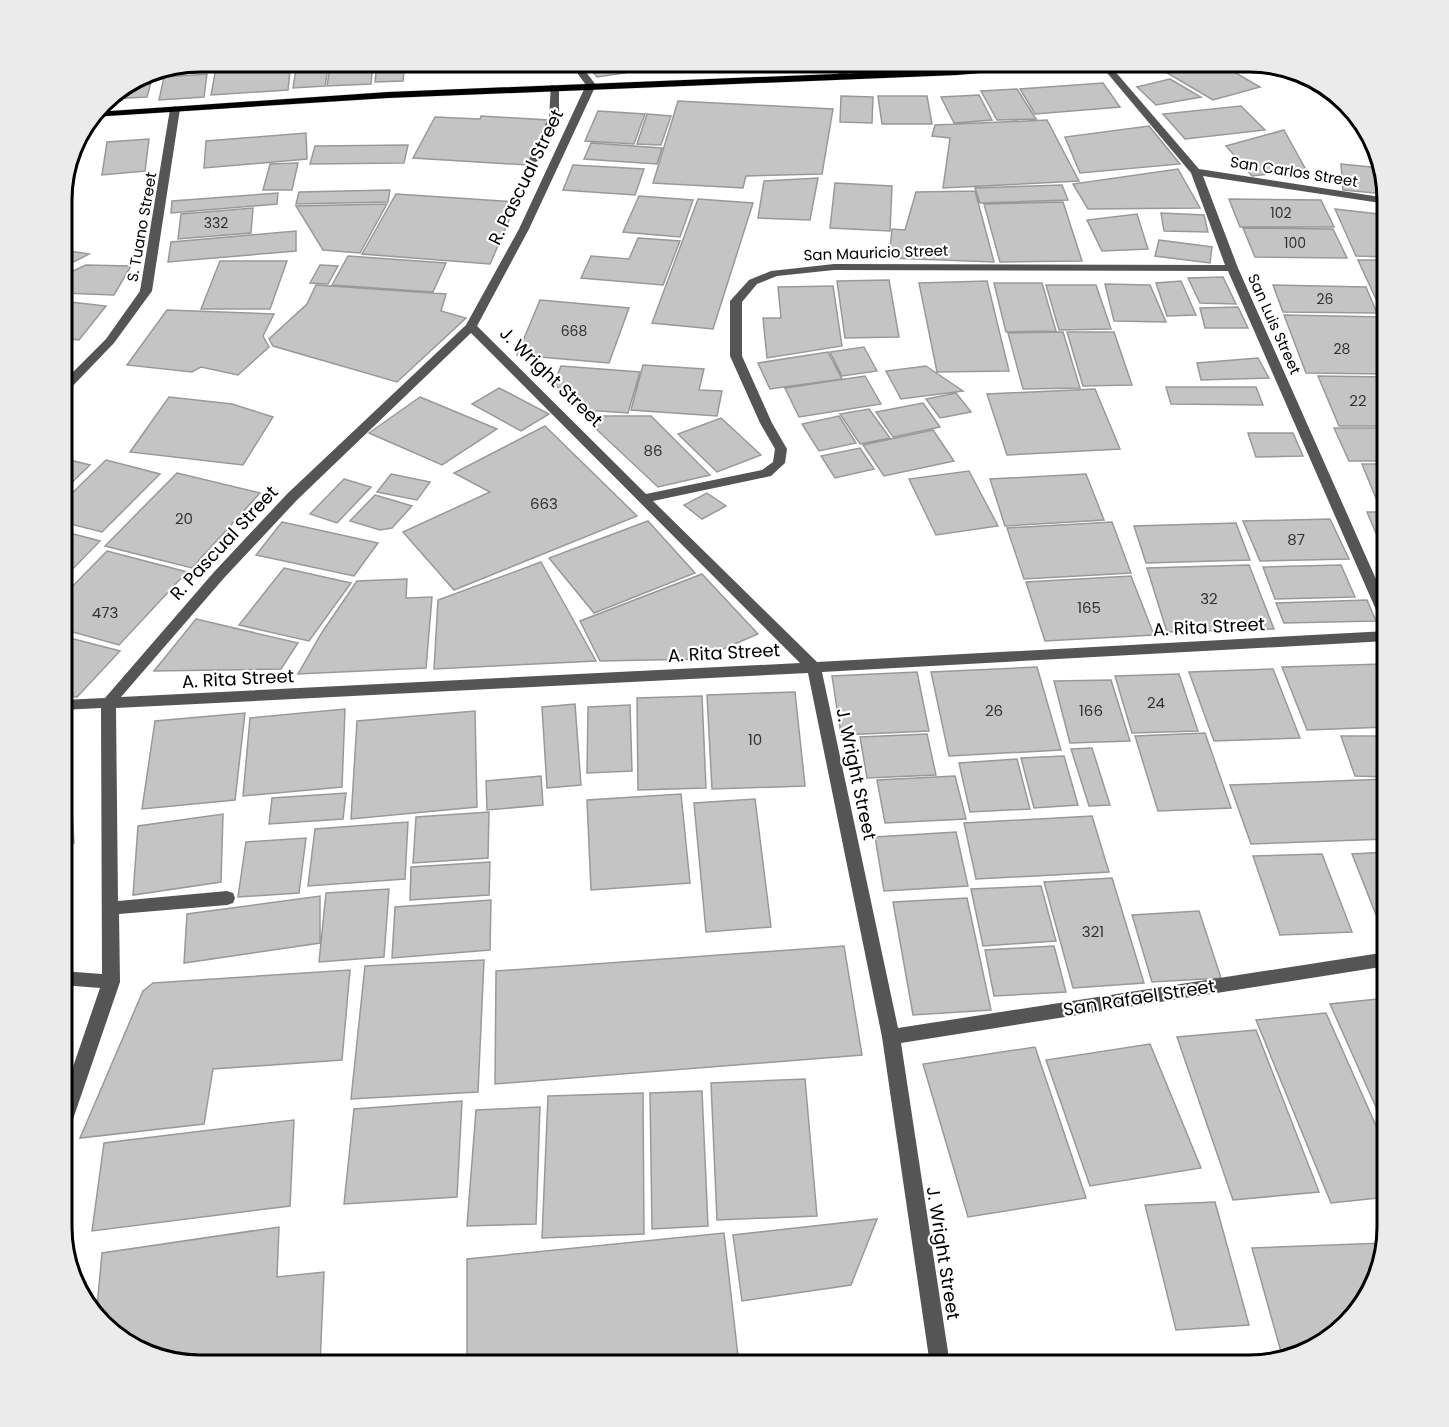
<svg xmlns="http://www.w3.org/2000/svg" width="1449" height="1427" font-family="Poppins,sans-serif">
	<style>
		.building { fill: #c4c4c4; stroke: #999; stroke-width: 1.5 }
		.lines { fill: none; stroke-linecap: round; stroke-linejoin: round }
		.major-casing { stroke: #dbdbdb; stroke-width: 1 }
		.minor { fill: #555; fill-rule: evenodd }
		.major { fill: #000; fill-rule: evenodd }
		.labels { text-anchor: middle; stroke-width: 4.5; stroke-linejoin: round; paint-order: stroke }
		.far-number-label { font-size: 14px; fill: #313131 }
		.far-street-label { font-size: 15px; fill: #000; stroke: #fff }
		.number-label { font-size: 15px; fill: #313131 }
		.street-label { font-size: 18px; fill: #000; stroke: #fff }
		.rim { fill: none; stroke: #000; stroke-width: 3 }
	</style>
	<rect width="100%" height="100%" fill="#fff"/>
	<path class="building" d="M200 62H210L209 72 162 75 163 69Z
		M217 62H291L288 90 211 95Z
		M297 62H329L325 86 293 88Z
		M331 62H373L371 84 327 86Z
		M377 62H405L403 81 375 82Z
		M585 62H616L625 73 597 77Z
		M656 62H687L689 66 659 69Z
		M753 62H784L787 67 757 70Z
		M1176 62H1217L1260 87 1213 100 1157 67Z
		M154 71 147 97 107 99 148 72Z
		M207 74 204 97 159 100 164 77Z
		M1170 79 1201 97 1156 105 1137 87Z
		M1103 83 1120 107 1035 114 1020 89Z
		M1017 89 1036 119 997 120 981 91Z
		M979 95 992 120 954 123 941 97Z
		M841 96 873 97 872 123 840 122Z
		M878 96H927L932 124H882Z
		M678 101 833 109 822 174 746 176 743 188 653 183Z
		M1241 106 1265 130 1185 139 1163 114Z
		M598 111 645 114 634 144 585 141Z
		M647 114 671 116 661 145 637 144Z
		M481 116 548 120 528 165 413 158 435 117 480 119Z
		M1047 120 1079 181 943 188 950 138 932 136 935 125Z
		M1149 126 1180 164 1080 173 1065 137Z
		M1284 130 1306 170 1252 176 1226 146Z
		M306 133 307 159 204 168 206 141Z
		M149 139 145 171 102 175 107 142Z
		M591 143 662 148 657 164 584 159Z
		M408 145 404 163 310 164 315 146Z
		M298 163 292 190H263L270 164Z
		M1341 164 1381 168 1386 194 1343 190Z
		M573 165 644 169 635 195 563 190Z
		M1178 169 1200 208 1088 209 1073 184Z
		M818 178 810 220 758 218 764 181Z
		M835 183 892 186 890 231 830 228Z
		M1062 185 1068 200 980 203 975 188Z
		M390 190 388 202 296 204 299 192Z
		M975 191 994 262 889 258 892 229 905 230 916 192Z
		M278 193 277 204 171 213 172 201Z
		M396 194 517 202 490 264 362 254Z
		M639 196 693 200 680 237 623 232Z
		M698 199 753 203 713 329 652 323Z
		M1229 199 1321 200 1334 227H1240Z
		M1063 202 1082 261 1000 262 984 204Z
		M387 204 360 253 323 250 296 206Z
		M253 208 251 233 178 239 181 214Z
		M1335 209 1387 215V257L1356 256Z
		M1161 213 1204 215 1208 232 1164 231Z
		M1137 214 1148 249 1102 251 1087 220Z
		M1243 228 1333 229 1347 258 1255 257Z
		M296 231V251L168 262 171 242Z
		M638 238 680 241 663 285 581 278 591 256 629 259Z
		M1159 240 1212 247 1210 263 1155 256Z
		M62 250 89 254 62 268Z
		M348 256 446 263 433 292 332 285Z
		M1358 260H1387V312H1382Z
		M220 261H287L270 309H201Z
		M86 265 131 266 114 295 62 293V276Z
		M320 265 338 266 328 284 310 283Z
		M1223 277 1236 304 1200 303 1188 278Z
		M889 280 899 337 845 338 837 281Z
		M987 281 1009 371 937 372 919 283Z
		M1181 281 1196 315 1167 316 1156 283Z
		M994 283H1042L1056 331 1006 332Z
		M1105 284 1150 285 1166 322 1114 321Z
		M316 285 446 294 441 311 466 318 397 382 273 346 269 339 307 304Z
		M1046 285H1096L1111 329 1059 330Z
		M1273 285 1366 287 1377 313 1283 312Z
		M833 286 842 346 767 358 763 318H781L778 287Z
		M540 300 629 308 609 363 517 355Z
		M62 301 106 306 79 340 62 338Z
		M1238 307 1248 328H1205L1200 308Z
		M167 310 274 314 263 336 269 347 238 375 201 367 192 372 127 365Z
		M1284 315 1383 317 1387 326V374L1306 373Z
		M1063 332 1080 388 1023 389 1008 333Z
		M1067 332H1114L1132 385 1083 386Z
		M864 347 877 371 842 376 830 352Z
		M828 352 842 379 770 389 758 363Z
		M1258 358 1269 378 1201 380 1197 363Z
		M643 365 704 369 699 390 722 391 717 416 631 410Z
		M561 366 640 372 628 413 585 410 554 384Z
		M926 366 963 391 901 399 886 371Z
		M865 376 881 404 799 417 785 388Z
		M1318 376 1387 377V426H1339Z
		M1166 387H1256L1263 405 1171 404Z
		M499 388 549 414 521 431 472 404Z
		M1095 389 1120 449 1007 455 987 394Z
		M956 393 971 412 940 418 926 399Z
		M169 397 232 404 273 417 243 465 130 452Z
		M420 397 497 429 442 465 369 433Z
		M923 403 940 427 893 437 876 412Z
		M869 409 890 438 860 444 840 414Z
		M593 416H651L710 475 658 487 595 428Z
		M839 416 856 443 819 451 802 424Z
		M721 418 761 455 717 472 678 434Z
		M545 426 637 516 454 590 403 532 490 492 454 473Z
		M1334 428H1387V461H1349Z
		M933 430 954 461 884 476 863 445Z
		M1248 433H1293L1303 456 1256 457Z
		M860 448 874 469 835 478 821 456Z
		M62 458 90 465 62 492Z
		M106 460 160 474 102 532 62 522V503Z
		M1362 464H1387V508H1380Z
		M969 471 998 526 936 535 909 479Z
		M177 473 260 493 192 568 105 546Z
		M391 474 430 482 417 500 377 492Z
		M1086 474 1104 520 1005 526 990 479Z
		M344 479 371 487 337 523 310 514Z
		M707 493 726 506 702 519 684 505Z
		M375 495 412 506 392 528 380 530 350 521Z
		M1367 512H1387V557H1386Z
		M1330 519 1349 559 1260 561 1243 521Z
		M648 521 695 573 594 613 549 558Z
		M282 522 378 543 354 576 256 555Z
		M1112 522 1131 573 1024 579 1007 528Z
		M1236 523 1250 560 1146 563 1134 526Z
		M62 531 100 541 62 580Z
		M107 551 187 572 119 645 62 629V597Z
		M541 562 596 661 434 669 438 600Z
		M1249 565 1274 629 1167 632 1147 568Z
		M1341 565 1355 597 1275 599 1263 567Z
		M284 568 351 583 309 641 239 625Z
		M702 574 758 634 700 659 600 661 580 621Z
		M1131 576 1154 635 1045 641 1026 582Z
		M407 579 406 598 432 597 426 668 298 674 321 634 357 581Z
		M1367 600 1376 621 1284 623 1276 603Z
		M196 619 298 643 281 669 154 671Z
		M62 636 120 651 77 697 62 696Z
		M1383 664 1387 673V727L1307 730 1282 667Z
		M1037 667 1061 750 949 756 931 672Z
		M1273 669 1300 738 1214 741 1189 672Z
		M917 672 929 731 841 735 832 676Z
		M1179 674 1198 731 1132 733 1115 676Z
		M1111 680 1130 741 1070 743 1054 681Z
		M795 692 805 786 712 789 707 695Z
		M702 696 706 788 638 790 637 698Z
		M575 704 581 785 547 788 542 707Z
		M630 705 632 771 587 773 588 707Z
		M345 709 342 787 243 796 250 718Z
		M475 711 477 807 351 819 357 721Z
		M245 713 235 800 142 809 155 721Z
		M1205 733 1231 808 1158 811 1135 736Z
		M927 734 936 775 867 778 860 737Z
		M62 736H67L74 843 62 844Z
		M1341 736H1387V777L1355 776Z
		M1092 748 1110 805 1089 806 1071 749Z
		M1064 756 1078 805 1034 808 1021 758Z
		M1017 759 1030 809 970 812 959 763Z
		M541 776 543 805 487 810 486 781Z
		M955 776 966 819 885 823 877 780Z
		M1387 779V839L1251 844 1230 785Z
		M346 793 343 819 269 824 272 798Z
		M681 794 690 883 591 890 587 800Z
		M755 799 771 927 706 932 694 803Z
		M489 812 488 858 413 863 416 817Z
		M223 814 221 882 133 895 138 826Z
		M1092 816 1109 872 976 879 964 823Z
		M408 822 405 879 308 886 315 829Z
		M956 832 968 886 884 891 875 837Z
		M306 838 299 893 238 897 246 842Z
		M1387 852V934L1384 935 1352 854Z
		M1322 854 1352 932 1280 935 1253 856Z
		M490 862 489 895 410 900 411 867Z
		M1112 878 1144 983 1073 988 1044 882Z
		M1041 886 1056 941 983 946 971 889Z
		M389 889 384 957 319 962 326 893Z
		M320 896V943L184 963 187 914Z
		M967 898 991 1010 913 1015 893 902Z
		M491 900 490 950 392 958 395 907Z
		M1199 911 1221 978 1152 982 1132 915Z
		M844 946 862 1055 495 1084 496 971Z
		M1054 946 1066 992 994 996 985 950Z
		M484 960 478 1092 351 1099 365 966Z
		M350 970 342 1060 213 1069 204 1124 80 1138 143 991 153 983Z
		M1387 998V1132L1330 1004Z
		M1326 1013 1384 1144 1387 1197 1331 1203 1256 1020Z
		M1256 1030 1319 1192 1233 1200 1177 1037Z
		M1150 1044 1201 1168 1090 1186 1046 1060Z
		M1035 1047 1086 1198 968 1217 923 1064Z
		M805 1079 817 1216 717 1220 711 1083Z
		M702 1091 708 1226 652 1229 650 1093Z
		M643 1093 644 1234 542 1238 548 1096Z
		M462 1101 457 1197 344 1204 354 1109Z
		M540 1107 536 1224 467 1226 476 1110Z
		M294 1120 290 1206 92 1231 104 1143Z
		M1215 1202 1249 1325 1176 1330 1145 1205Z
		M877 1219 851 1285 742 1301 733 1235Z
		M279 1227 277 1277 324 1272 320 1365 200 1366 147 1355 96 1318 102 1253Z
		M724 1233 739 1365H467V1259Z
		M1384 1243 1377 1280 1340 1331 1301 1355 1283 1359 1252 1248Z"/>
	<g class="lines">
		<g class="major-casing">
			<path id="major" d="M1043 62H1077L1072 65 957 75 388 98 92 117 96 112 388 92 957 69Z"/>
		</g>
		<path class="minor" d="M569 62H578L596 85 529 229 477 326 646 494 762 470 773 462 775 449 760 423 730 356V301L749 280 771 271 834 264 1225 265 1191 173 1098 62H1107L1199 169 1387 198V204L1203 176 1238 268 1387 604V624L1380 619 1228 271 834 270 777 276 757 284 742 302V356L772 423 787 449 785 463 771 476 653 501 817 662 1387 631V641L822 672 898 1028 1387 952V966L901 1043 950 1365H930L882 1037 808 673 116 708 118 901 227 891 233 893 235 898 233 903 227 905 119 914 120 982 71 1125 69 1131 62 1133V1099L100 988 62 985V971L102 974 101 708 62 710V700L105 698 214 572 287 494 466 325 519 229 586 85ZM471 333 800 663 121 697 224 578 297 500Z
			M828 62H837L849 75V79H843Z
			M936 62H945L957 73 949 75Z
			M551 85 559 87V117L539 160 534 163 529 160 549 117Z
			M175 106 180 109 152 291 114 343 66 393 62 394V383L106 339 140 291 170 109Z"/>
		<use href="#major" class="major"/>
	</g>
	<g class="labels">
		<g class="far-number-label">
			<text x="1281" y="218">102</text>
			<text x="216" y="228">332</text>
			<text x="1295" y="248">100</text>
			<text x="1325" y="304">26</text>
			<text x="574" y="336">668</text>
			<text x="1342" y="354">28</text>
		</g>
		<g class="far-street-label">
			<text transform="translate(1294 172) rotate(9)" y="5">San Carlos Street</text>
			<text transform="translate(142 227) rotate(-80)" y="5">S. Tuano Street</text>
			<text transform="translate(876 253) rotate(-2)" y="5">San Mauricio Street</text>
			<text transform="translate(1274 324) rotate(66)" y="5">San Luis Street</text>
		</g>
		<g class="number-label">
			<text x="1358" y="406">22</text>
			<text x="653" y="456">86</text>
			<text x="544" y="509">663</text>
			<text x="184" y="524">20</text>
			<text x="1296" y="545">87</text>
			<text x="1209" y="604">32</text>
			<text x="1089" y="613">165</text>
			<text x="105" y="618">473</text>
			<text x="1156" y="708">24</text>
			<text x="994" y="716">26</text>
			<text x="1091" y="716">166</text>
			<text x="755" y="745">10</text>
			<text x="1093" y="937">321</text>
		</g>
		<g class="street-label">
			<text transform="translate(526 177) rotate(-64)" y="6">R. Pascual Street</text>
			<text transform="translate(551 377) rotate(44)" y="6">J. Wright Street</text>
			<text transform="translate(224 543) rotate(-47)" y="6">R. Pascual Street</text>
			<text transform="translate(1209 627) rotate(-3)" y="6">A. Rita Street</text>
			<text transform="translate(724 653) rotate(-3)" y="6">A. Rita Street</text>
			<text transform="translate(238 679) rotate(-3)" y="6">A. Rita Street</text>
			<text transform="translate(856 774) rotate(78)" y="6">J. Wright Street</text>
			<text transform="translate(1139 998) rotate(-9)" y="6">San Rafael Street</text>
			<text transform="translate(943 1253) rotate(81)" y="6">J. Wright Street</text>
		</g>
	</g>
	<path d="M0 0H1449V1427H0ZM200 72H1249A128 128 0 0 1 1377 200V1227A128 128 0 0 1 1249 1355H200A128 128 0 0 1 72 1227V200A128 128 0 0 1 200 72Z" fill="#ebebeb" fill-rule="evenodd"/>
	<path class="rim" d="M200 72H1249A128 128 0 0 1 1377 200V1227A128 128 0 0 1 1249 1355H200A128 128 0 0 1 72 1227V200A128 128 0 0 1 200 72Z"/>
</svg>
